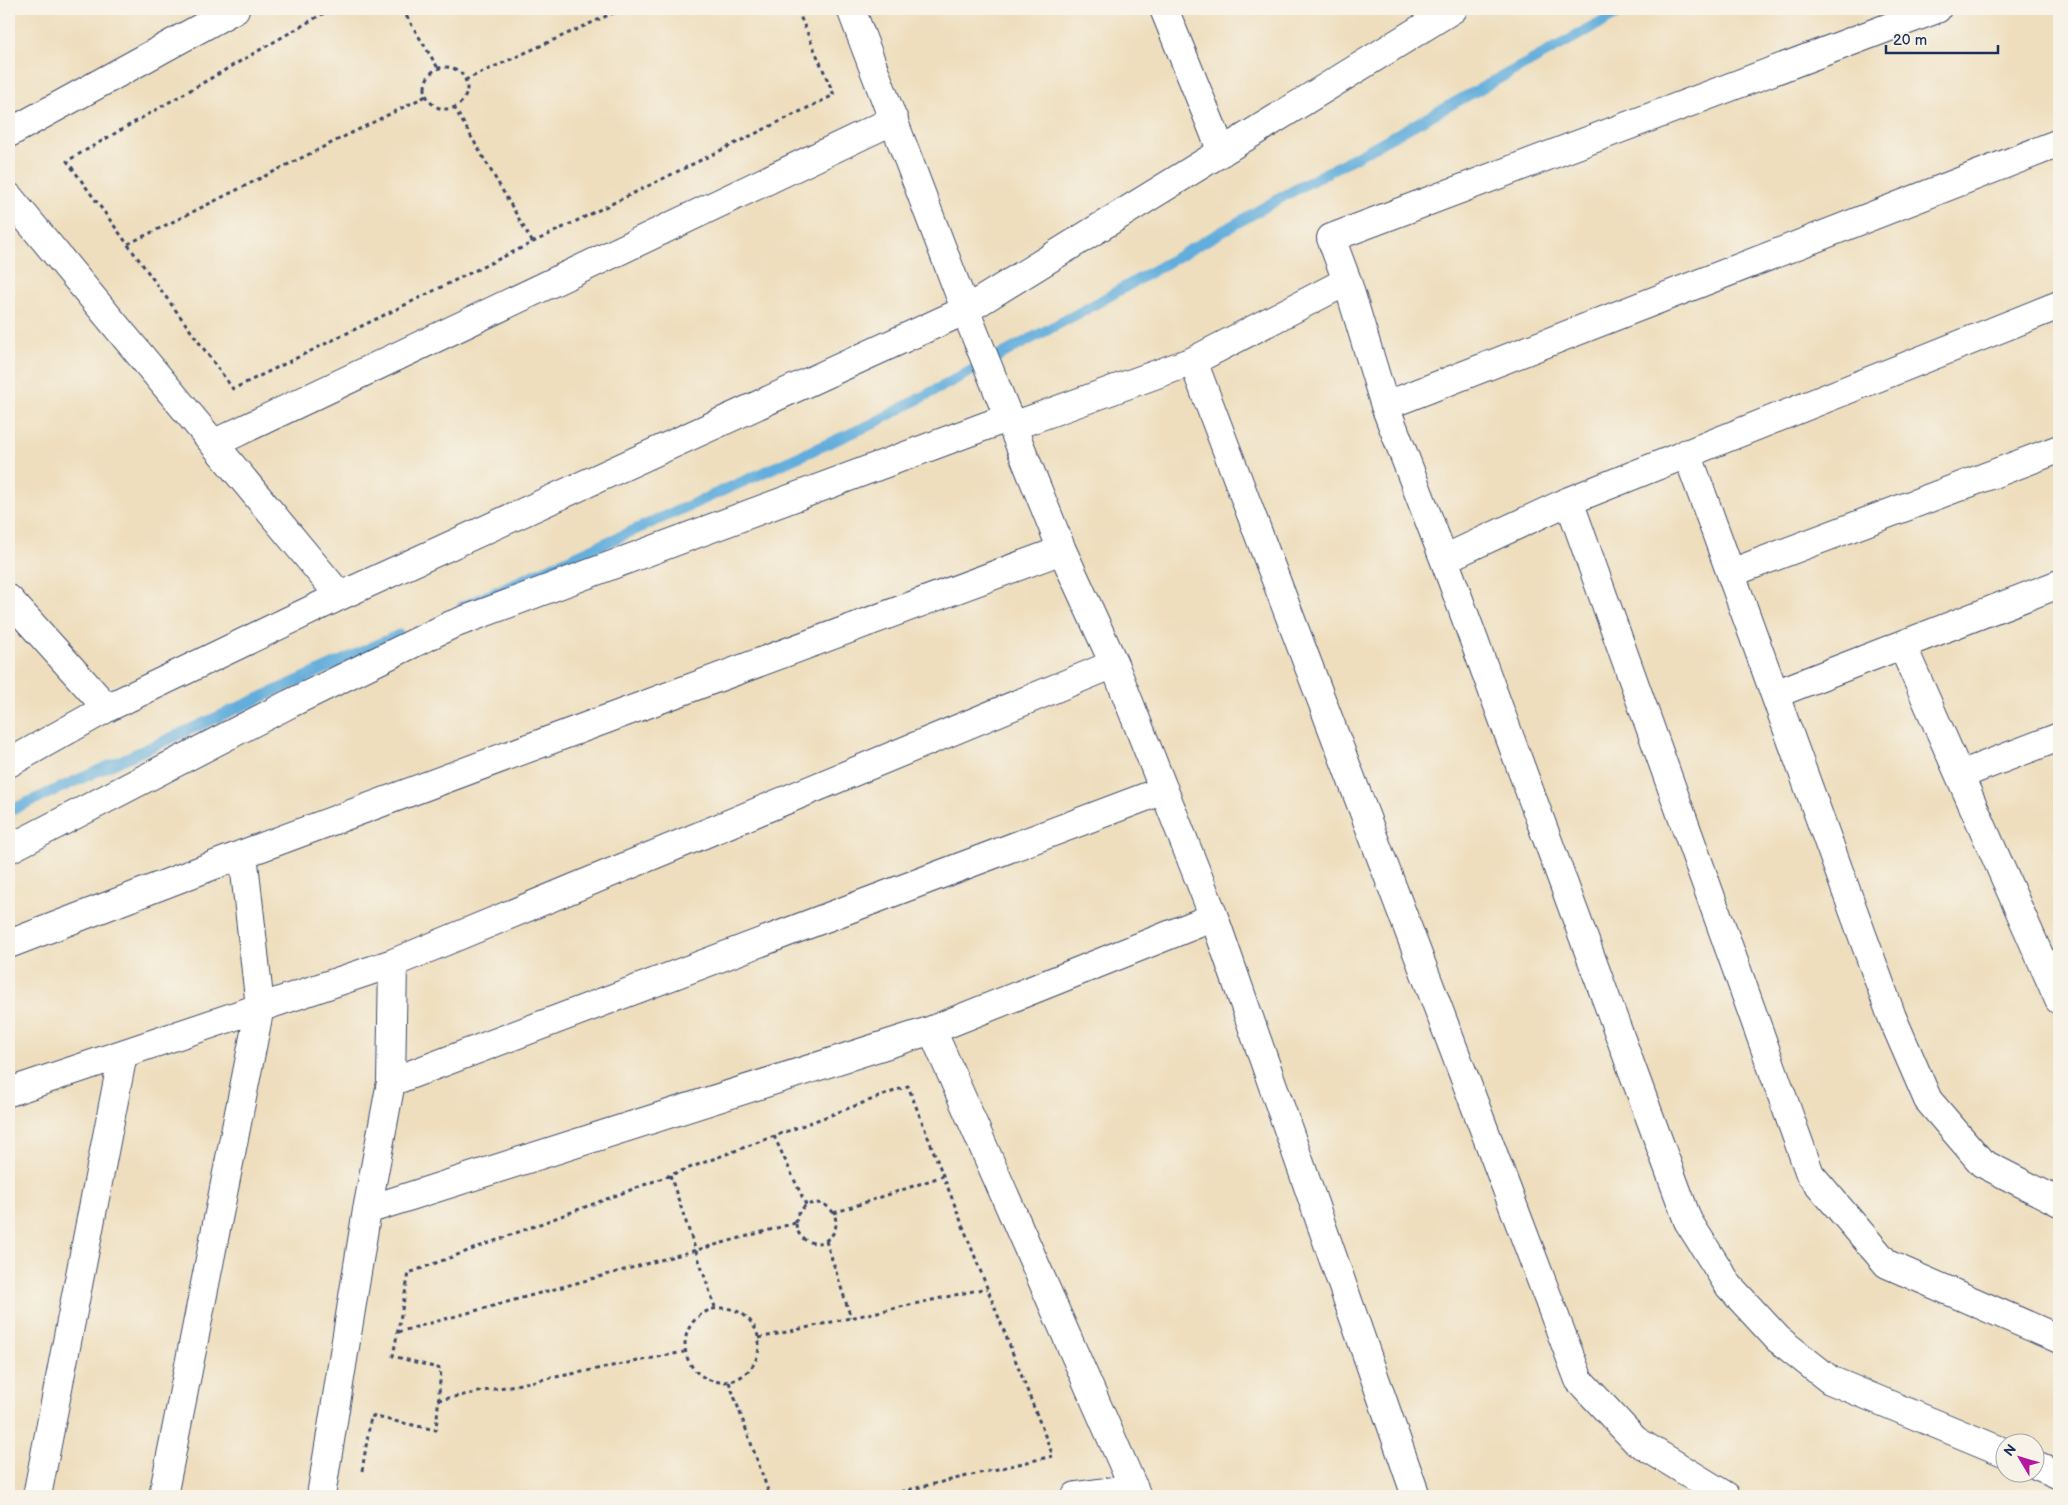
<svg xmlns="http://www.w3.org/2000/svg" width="2068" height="1505" font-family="'Balsamiq Sans',sans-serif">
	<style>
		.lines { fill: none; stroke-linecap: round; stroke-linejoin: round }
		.stream { stroke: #62addb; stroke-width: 11 }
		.minor-casing { stroke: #3b496c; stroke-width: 30 }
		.path { stroke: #3b496c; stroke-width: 3; stroke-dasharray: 4 4; stroke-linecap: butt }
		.minor { stroke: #fff; stroke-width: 28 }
	</style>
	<rect width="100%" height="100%" fill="#f7f3e8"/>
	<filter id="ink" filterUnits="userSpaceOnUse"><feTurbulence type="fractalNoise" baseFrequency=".02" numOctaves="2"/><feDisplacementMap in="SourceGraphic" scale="10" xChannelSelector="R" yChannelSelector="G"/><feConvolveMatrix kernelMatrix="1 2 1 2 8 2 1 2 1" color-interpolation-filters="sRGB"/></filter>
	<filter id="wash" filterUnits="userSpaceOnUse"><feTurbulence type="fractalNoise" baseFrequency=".0096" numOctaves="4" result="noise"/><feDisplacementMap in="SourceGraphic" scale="20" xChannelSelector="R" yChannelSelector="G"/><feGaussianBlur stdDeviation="1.12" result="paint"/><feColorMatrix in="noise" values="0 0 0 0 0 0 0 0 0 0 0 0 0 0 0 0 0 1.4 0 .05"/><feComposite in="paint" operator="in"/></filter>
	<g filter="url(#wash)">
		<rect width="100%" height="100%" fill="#eedebd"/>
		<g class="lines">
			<path class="stream" d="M462 607 872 424 1090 307 1284 196 1626 9
				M9 811 399 635"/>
		</g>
	</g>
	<g filter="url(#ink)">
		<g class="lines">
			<g class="minor-casing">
				<path id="minor" d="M851 9 970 322 1062 550 1114 664 1214 917 1416 1496
					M1164 9 1222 152
					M1937 9 1331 238 1347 281 1385 406 1444 559 1688 1221 1729 1286 1778 1339 1830 1380 2006 1453
					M9 133 235 9
					M9 197 340 596
					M1193 361 1579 1380 1635 1440 1726 1496
					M1385 406 2059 143
					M1013 426 1193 361 1347 281
					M215 443 894 120
					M1687 453 1892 1017 1928 1100 1982 1163 2059 1202
					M1569 501 1810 1174 1887 1264 2059 1339
					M1444 559 1569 501 2059 305
					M1731 573 2059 449
					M9 599 107 708
					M1902 645 2059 1000
					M1775 694 2059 584
					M9 763 107 708 340 596 966 310 1453 9
					M1960 775 2059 737
					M9 849 289 704 451 625 1010 417
					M9 944 243 854 1062 550
					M932 1030 1137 1496
					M391 1082 1164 790
					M9 1092 393 963 1114 664
					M367 1210 932 1030 1214 917
					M2036 1465 2059 1475
					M37 1496 123 1054
					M163 1496 260 1007 243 854
					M321 1496 367 1210 391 1082 393 963
					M1076 1496 1134 1488"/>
			</g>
			<path class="path" d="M331 9 67 161 233 389 834 95 797 9
				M402 9 438 68
				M425 88a21 21 0 1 1 42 0a21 21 0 1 1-42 0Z
				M465 80 622 9
				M454 107 533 243
				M128 244 426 96
				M774 1136 806 1205
				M670 1175 715 1307
				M796 1223a20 20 0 1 1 40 0a20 20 0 1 1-40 0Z
				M834 1213 943 1176
				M826 1241 851 1318
				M685 1345a37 37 0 1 1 74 0a37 37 0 1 1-74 0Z
				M398 1332 795 1223
				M759 1338 987 1288
				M729 1382 770 1496
				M438 1400 684 1352
				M362 1471 371 1416 436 1430 441 1369 393 1356 409 1273 908 1086 1053 1456 882 1496"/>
			<use href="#minor" class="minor"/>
		</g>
	</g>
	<rect width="2068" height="1505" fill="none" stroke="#f7f3e8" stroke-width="30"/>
	<g transform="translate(2020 1458) rotate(308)"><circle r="24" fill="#f7f3e8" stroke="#9fa5b1"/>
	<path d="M0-4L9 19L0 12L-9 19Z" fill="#b5179e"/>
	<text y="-8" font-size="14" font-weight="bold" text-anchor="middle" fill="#1b2f5e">N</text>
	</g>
	<path d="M1886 45v8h112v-8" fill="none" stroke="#1b2f5e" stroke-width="2.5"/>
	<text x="1893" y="45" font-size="15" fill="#1b2f5e" stroke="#f7f3e8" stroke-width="4" paint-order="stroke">20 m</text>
</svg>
